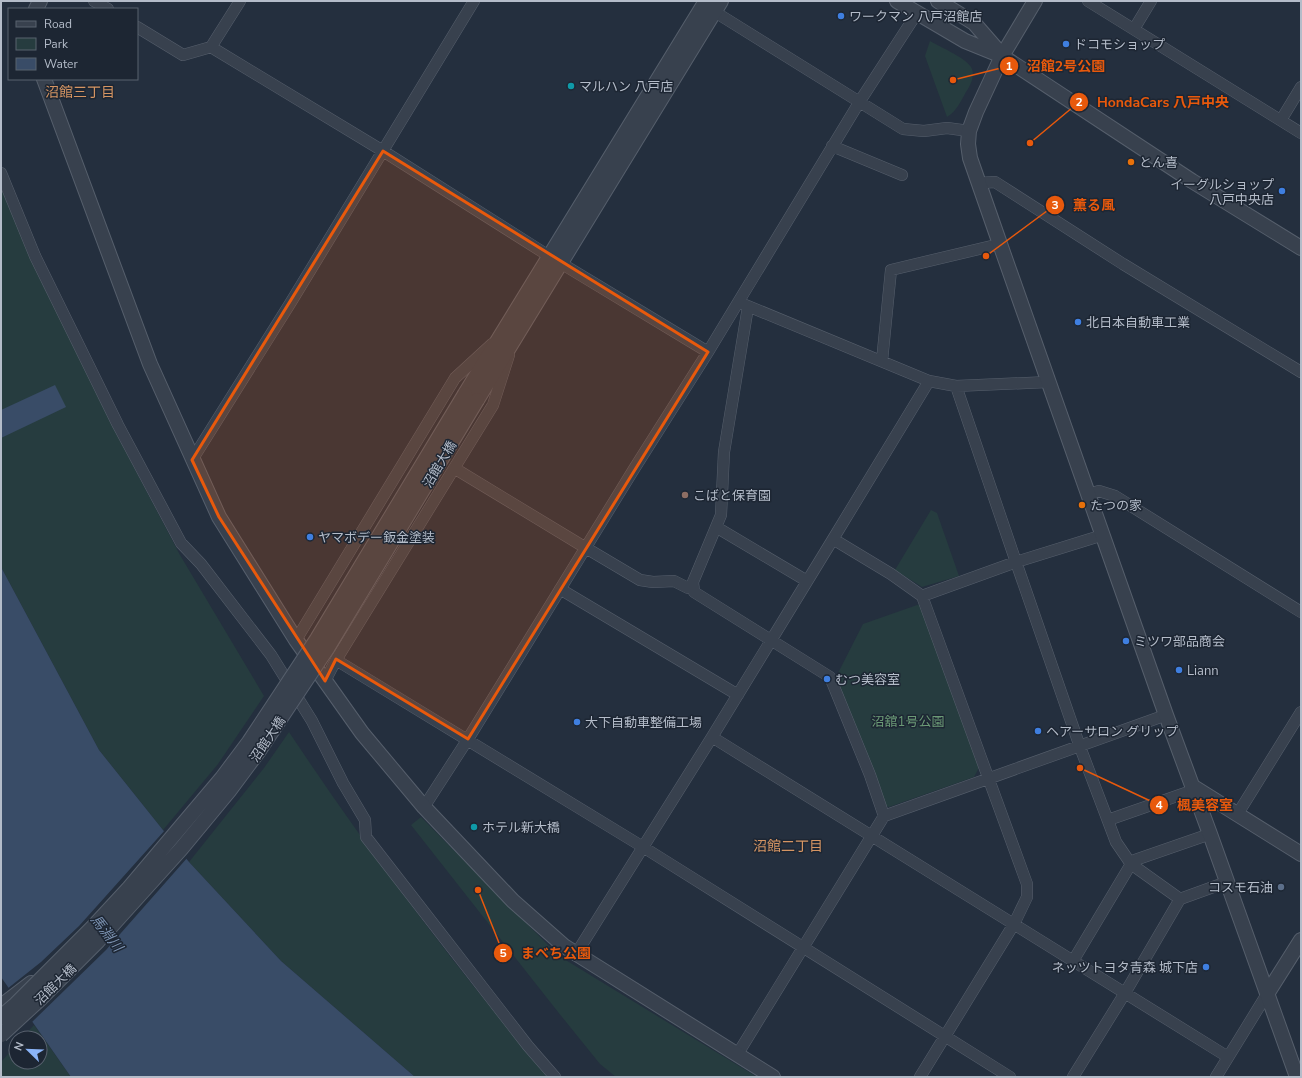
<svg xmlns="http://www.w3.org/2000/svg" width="1302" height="1078" font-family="'Nunito Sans','Noto Sans JP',sans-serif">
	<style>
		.green { fill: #263c3f }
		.water { fill: #394c67 }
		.pier { fill: #242f3e }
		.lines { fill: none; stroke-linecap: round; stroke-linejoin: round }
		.minor-casing { stroke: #565f6c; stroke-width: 12 }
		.tertiary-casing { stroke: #565f6c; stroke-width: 16 }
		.minor { stroke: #38414e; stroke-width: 11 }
		.tertiary { stroke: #38414e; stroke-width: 14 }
		.tertiary-bridge-casing { stroke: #565f6c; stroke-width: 16; stroke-linecap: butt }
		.tertiary-bridge { stroke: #38414e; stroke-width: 14 }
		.marked { fill: #e8590c; fill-opacity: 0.2; stroke: #e8590c; stroke-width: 3; stroke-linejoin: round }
		.shop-dot { fill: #3f7fe0; stroke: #1d2633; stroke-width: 1.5 }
		.culture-dot { fill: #0f9aa8; stroke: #1d2633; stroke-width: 1.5 }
		.food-dot { fill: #e8710a; stroke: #1d2633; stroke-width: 1.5 }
		.education-dot { fill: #8d6e63; stroke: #1d2633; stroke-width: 1.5 }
		.service-dot { fill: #5c6f8a; stroke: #1d2633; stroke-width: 1.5 }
		.labels { text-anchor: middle; stroke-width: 3; stroke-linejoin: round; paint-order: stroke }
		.poi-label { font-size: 13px; fill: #b4bcc9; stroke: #1d2633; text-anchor: start }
		.street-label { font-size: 13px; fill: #b4bcc9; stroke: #1d2633 }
		.park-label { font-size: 13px; fill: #6b9a76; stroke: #1d2633 }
		.neighbourhood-label { font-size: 14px; fill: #d59563; stroke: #1d2633 }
		.water-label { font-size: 14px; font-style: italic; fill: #7c92b1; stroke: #1d2633 }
		.leader { fill: none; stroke: #e8590c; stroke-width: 1.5 }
		.callout-dot { fill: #e8590c; stroke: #1d2633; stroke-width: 1.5 }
		.mark-label { font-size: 12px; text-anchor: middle; font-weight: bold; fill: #fff }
		.callout-label { font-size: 14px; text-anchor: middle; font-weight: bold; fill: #e8590c; stroke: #1d2633; stroke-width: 3; stroke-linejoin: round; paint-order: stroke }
	</style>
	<rect width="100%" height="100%" fill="#242f3e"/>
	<path class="green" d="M930 41C940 47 969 59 972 69 975 77 970 86 966 92 961 101 956 112 947 117L925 56Z
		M1 186 32 262 118 437 180 555 264 696 218 764 163 830 99 750 1 567Z
		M931 510 937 513 959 576 922 587 895 570Z
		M920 604 980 766 974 777 889 807 884 805 836 677 863 624Z
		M289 732C369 852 455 968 549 1077H415L281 961 189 862 264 768Z
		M421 817 559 956 757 1077H616L600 1064 558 1012 411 825Z
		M34 1025 71 1077H1V1062L16 1045V1062H40V1038H22Z"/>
	<path class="water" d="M55 385 66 407 1 438V410Z
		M1 567 99 750 163 830 189 862 281 961 415 1077H71L1 977Z"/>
	<path class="pier" d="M165 830 188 857 106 950 31 1023 7 989 41 962 79 926Z"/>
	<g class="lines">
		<g class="minor-casing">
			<path id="minor" d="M94 1 108 9
				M1088 1 1301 133
				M715 12 903 129 924 131 947 128 969 131
				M137 27 183 55 211 47 240 1
				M1134 29 1151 1
				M211 47 383 151 549 256 708 352
				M1281 120 1301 87
				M832 146 902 175
				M1 173 35 256 118 425 181 543 201 564 271 655 312 721 343 783 365 820 366 837 528 1046 555 1077
				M979 183 995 182 1123 264 1301 372
				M743 304 929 381 956 386 1048 382
				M748 307 724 452 721 515 693 582 694 592 830 677 870 775 884 816
				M882 361 891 270 1000 244
				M956 386 1016 562 1080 747 1116 842 1131 864 1180 899
				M192 460 291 302 474 1
				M454 468 586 548 640 580 653 582 674 581 688 588H693
				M1089 494 1099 491 1115 496 1301 612
				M716 527 807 581
				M833 539 891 574 922 596 1016 562 1103 535
				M560 589 738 695
				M296 640 455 378 492 344
				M336 660 643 847 1010 1077
				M325 681 336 660 493 405 509 355
				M712 737 1228 1057
				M424 807 468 739 634 469 708 352 860 101 917 13
				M1237 815 1301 712
				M1108 820 1194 790
				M576 954 712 737 833 539 929 381
				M1073 961 1131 864 1135 860 1210 834
				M737 1055 884 816 1166 715
				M920 1077 1014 924 1027 897V884L922 596
				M1073 1077 1125 993 1180 899 1227 882
				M1216 1077 1267 994"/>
		</g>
		<g class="tertiary-casing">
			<path id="tertiary" d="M897 1 965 41 1002 56 1192 181 1301 248
				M938 1 974 23 1001 54
				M1035 1 1002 56 976 112 969 131 968 144 970 158 1000 244 1166 715 1210 834 1297 1077
				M36 9 40 1
				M44 79 150 364 219 517 296 640 362 733 424 807 513 901 564 946 773 1077
				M465 394 706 1
				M477 400 721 1
				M1192 786 1301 854
				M1267 994 1301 940
				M1 1006 31 983"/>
		</g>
		<use href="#minor" class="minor"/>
		<use href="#tertiary" class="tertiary"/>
		<g class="tertiary-bridge-casing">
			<path id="tertiary-bridge" d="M1 1017 16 1004 92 928 129 888 222 778 249 742 317 639 465 394
				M1 1035 39 1000 98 941 181 849 229 791 258 752 328 647 477 400"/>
		</g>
		<use href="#tertiary-bridge" class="tertiary-bridge"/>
	</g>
	<path class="marked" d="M383 151 708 352 468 739 336 659 325 681 219 517 192 460Z"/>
	<g class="shop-dot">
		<circle cx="841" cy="16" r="4"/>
		<circle cx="1066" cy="44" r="4"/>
		<circle cx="1282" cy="191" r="4"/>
		<circle cx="1078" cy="322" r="4"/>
		<circle cx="310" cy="537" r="4"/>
		<circle cx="1126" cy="641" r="4"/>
		<circle cx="1179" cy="670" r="4"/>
		<circle cx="827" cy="679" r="4"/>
		<circle cx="577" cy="722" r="4"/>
		<circle cx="1038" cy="731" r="4"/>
		<circle cx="1206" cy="967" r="4"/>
	</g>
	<g class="culture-dot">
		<circle cx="571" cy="86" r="4"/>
		<circle cx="474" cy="827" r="4"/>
	</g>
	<g class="food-dot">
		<circle cx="1131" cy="162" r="4"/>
		<circle cx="1082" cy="505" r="4"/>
	</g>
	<circle class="education-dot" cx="685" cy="495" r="4"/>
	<circle class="service-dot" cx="1281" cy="887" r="4"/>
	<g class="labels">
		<g class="poi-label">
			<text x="849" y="21">ワークマン 八戸沼館店</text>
			<text x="1074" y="49">ドコモショップ</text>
			<text x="579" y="91">マルハン 八戸店</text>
			<text x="1139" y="167">とん喜</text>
			<text x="1274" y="189" text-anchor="end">イーグルショップ<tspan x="1274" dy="15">八戸中央店</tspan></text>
			<text x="1086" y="327">北日本自動車工業</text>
			<text x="693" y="500">こばと保育園</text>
			<text x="1090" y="510">たつの家</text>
			<text x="318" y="542">ヤマボデー鈑金塗装</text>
			<text x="1134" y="646">ミツワ部品商会</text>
			<text x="1187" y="675">Liann</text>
			<text x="835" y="684">むつ美容室</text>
			<text x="585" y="727">大下自動車整備工場</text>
			<text x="1046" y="736">ヘアーサロン グリップ</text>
			<text x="482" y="832">ホテル新大橋</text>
			<text x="1273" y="892" text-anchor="end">コスモ石油</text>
			<text x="1198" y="972" text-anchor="end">ネッツトヨタ青森 城下店</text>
		</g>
		<g class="street-label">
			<text transform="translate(439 464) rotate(-59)" y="5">沼館大橋</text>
			<text transform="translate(267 739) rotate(-56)" y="5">沼館大橋</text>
			<text transform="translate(55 984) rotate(-44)" y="5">沼館大橋</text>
		</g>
		<g class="park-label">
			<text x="908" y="726">沼舘1号公園</text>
		</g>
		<g class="neighbourhood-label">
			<text x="80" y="97">沼館三丁目</text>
			<text x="788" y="851">沼館二丁目</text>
		</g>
		<g class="water-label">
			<text transform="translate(107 933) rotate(52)" y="5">馬淵川</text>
		</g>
	</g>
	<path class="leader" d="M953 80L1009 66M1030 143L1079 102M986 256L1055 205M1080 768L1159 805M478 890L503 953"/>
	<g class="callout-dot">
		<circle cx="953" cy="80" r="4"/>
		<circle cx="1030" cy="143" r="4"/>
		<circle cx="986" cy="256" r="4"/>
		<circle cx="1080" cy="768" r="4"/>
		<circle cx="478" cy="890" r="4"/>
		<circle cx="1009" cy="66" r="10"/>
		<circle cx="1079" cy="102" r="10"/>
		<circle cx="1055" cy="205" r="10"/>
		<circle cx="1159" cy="805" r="10"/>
		<circle cx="503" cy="953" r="10"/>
	</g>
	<g class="mark-label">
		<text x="1009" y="70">1</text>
		<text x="1079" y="106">2</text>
		<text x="1055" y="209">3</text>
		<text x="1159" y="809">4</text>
		<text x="503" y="957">5</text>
	</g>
	<g class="callout-label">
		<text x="1066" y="71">沼館2号公園</text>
		<text x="1163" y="107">HondaCars 八戸中央</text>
		<text x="1094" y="210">薫る風</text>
		<text x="1205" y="810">楓美容室</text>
		<text x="556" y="958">まべち公園</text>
	</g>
	<rect width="1302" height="1078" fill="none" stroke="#b4bcc9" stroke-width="4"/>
	<rect x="8" y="8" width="130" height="72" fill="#1d2633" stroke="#59626f"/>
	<rect x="16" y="21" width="20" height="6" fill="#38414e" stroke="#59626f"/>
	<text x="44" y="28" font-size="12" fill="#b4bcc9">Road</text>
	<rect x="16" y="38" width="20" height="12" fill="#263c3f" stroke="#59626f"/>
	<text x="44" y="48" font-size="12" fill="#b4bcc9">Park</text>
	<rect x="16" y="58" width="20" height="12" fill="#394c67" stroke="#59626f"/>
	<text x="44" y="68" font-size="12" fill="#b4bcc9">Water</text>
	<g transform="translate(28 1050) rotate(293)"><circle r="19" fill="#1d2633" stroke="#59626f"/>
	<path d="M0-3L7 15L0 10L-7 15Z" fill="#8ab4f8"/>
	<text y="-6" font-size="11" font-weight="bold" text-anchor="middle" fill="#b4bcc9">N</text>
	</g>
</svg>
